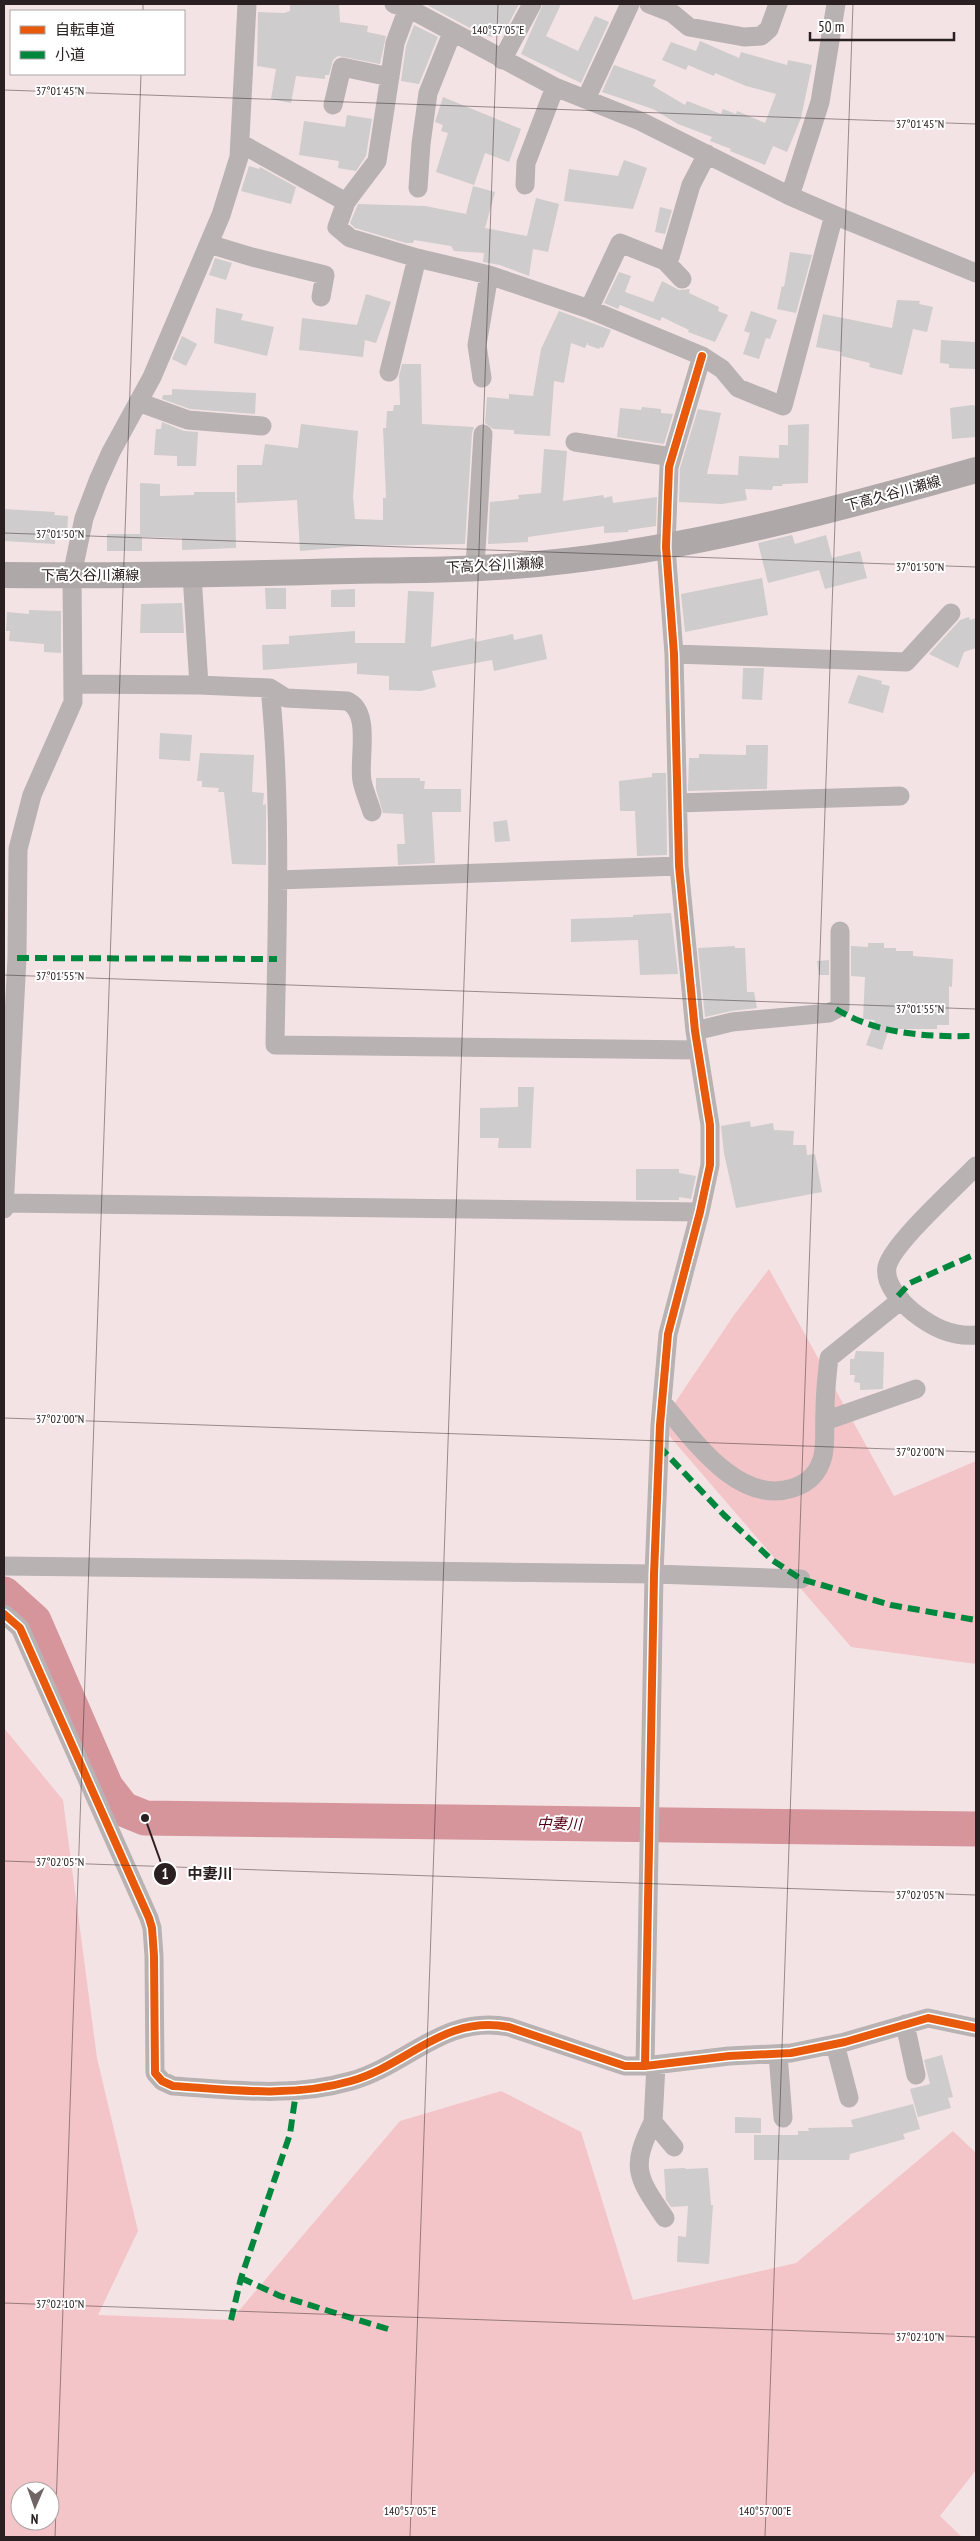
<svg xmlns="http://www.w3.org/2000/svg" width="980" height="2541" font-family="'PT Sans Narrow','Noto Sans JP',sans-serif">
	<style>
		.green { fill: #f4c5c8; fill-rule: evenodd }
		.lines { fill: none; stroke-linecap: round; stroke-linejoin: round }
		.river { stroke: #d6959b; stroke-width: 35 }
		.building { fill: #cecccc }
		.minor { stroke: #b8b2b2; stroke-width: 19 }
		.secondary { stroke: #afa8a8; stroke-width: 26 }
		.quiet { stroke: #00873e; stroke-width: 6; stroke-dasharray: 12 6; stroke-linecap: butt }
		.cycleway-casing { stroke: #fff; stroke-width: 11 }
		.cycleway { stroke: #e8590c; stroke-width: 8 }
		.ticks { fill: none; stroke: #2b2021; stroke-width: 1; stroke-opacity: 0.45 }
		.labels { text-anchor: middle; stroke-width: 4; stroke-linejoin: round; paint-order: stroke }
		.street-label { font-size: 14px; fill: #2b2021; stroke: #fff }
		.water-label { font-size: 15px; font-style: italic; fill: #530218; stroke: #fff }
		.ticks-label { font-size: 12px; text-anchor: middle; fill: #2b2021; stroke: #fff; stroke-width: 4; stroke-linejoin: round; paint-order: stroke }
		.leader { fill: none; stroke: #2b2021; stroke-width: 2 }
		.callout-dot { fill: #2b2021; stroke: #fff; stroke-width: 2 }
		.mark-label { font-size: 15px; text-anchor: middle; font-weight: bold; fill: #fff }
		.callout-label { font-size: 15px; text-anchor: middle; font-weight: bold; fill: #2b2021; stroke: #fff; stroke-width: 4; stroke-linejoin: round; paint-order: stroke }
	</style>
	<rect width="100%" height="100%" fill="#f4e3e4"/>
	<path class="green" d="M769 1269 894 1496 976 1461V1664L851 1647 660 1425 734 1315Z
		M4 1728 63 1800 97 2058 138 2231 98 2315 231 2320 400 2121 501 2091 581 2132 633 2300 796 2263 953 2131 976 2153V2470L940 2516 962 2537H4ZM20 2491H50V2521H20Z"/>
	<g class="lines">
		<path class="river" d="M4 1594 34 1621 106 1787 123 1809 145 1818 976 1829"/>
	</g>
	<path class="building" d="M290 4H339L340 22 368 26 367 32 386 36 380 64 338 56 333 60 329 75H325V79L296 76 291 103 271 99 276 69 257 66 258 12 284 13 290 11Z
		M429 4H519L507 27 498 23 492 37 481 34 429 6Z
		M543 4H561L546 36 578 51 595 16 609 22 581 83 521 54Z
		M414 25 438 37 419 84 401 81 406 46Z
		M700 41 739 58 741 52 787 65 788 60 812 65 801 118 787 152 773 146 765 165 730 151 731 149 710 141 712 137 678 124 653 109 602 92 614 65 656 80 653 86 685 105 687 101 721 114 723 109 736 114 737 111 765 123 776 94 746 86 715 73 714 76 688 65 686 70 662 60 671 42 696 51Z
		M443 97 521 129 509 162 485 153 474 185 436 172 448 133 441 131 443 125 435 122Z
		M347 115 372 119 366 156 356 171 338 168 339 161 299 155 304 121 345 127Z
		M624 160 647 168 633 209 564 201 569 169 618 176Z
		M249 166 259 169 260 167 296 187 291 204 241 191Z
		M473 186 495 192 485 228 527 236 536 198 559 204 548 252 533 249 529 276 500 265 483 262 484 253 454 251 451 246 414 240 413 243H406L355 228 350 223 358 204 425 206 466 214Z
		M660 207 672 210 665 234 655 232Z
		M790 252 812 255 796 313 777 309 782 286 784 287Z
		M215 258 232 263 226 280 209 275Z
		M619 272 631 276 625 292 653 302 662 281 679 290 690 289 689 293 719 307 718 311 728 315 715 342 688 332 689 330 662 317 660 321 620 305 618 309 604 303Z
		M366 294 391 302 376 343 365 340 363 357 299 350 302 318 357 325Z
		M897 300 920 301 919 304 933 307 927 332 913 329 902 375 869 367 870 363 841 356 842 352 816 347 823 314 892 328Z
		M216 308 243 314 241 320 274 327 267 356 214 343Z
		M559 311 611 330 603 348 600 347 599 349 588 345V342L585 348 571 343 564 383 554 381 550 436 514 434V430L493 429 485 423 487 397 509 399V394L533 396 541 349Z
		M751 311 777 320 770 339 766 338 759 359 743 354 750 333 744 331Z
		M182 336 197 344 186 366 172 359Z
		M941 340 976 342V369L949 368V364L940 363Z
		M402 364H421L422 424 474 427 472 433 465 544 357 546 300 551 297 500 237 503V465H262L265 444 298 448 301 424 358 431 353 497 355 519 383 520V498H386L383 428H386L387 411H393L394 405H400L399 376Z
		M172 389 256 393 255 414 190 409 162 399 163 395H172Z
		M972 405 976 406V437L952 439 950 408Z
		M642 407 661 409V413L673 414 664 444 617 437 620 408 641 410Z
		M698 409 721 413 707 474 738 475 739 456 779 458V445H788V425L809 424 808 483 783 484 782 486H773L772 490 745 489 747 500 722 504 679 502 680 468Z
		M162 422 184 431 198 432 196 466H177V456L154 455 156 429H161Z
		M544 449 567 451 563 501 603 495 604 498 612 496 613 503 657 497 656 526 628 530V532L604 533V526L528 537V542L488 544 490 502 519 499 518 495 541 493Z
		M140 483 160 484V496L194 495V492H235L236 548 182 550V538L142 537V551H107V534H140Z
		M4 509 55 512 54 515 68 516 67 535H55V544L4 541Z
		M792 535 795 544 826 535 832 558 860 551 867 578 825 589 819 570 768 583 758 543Z
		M762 578 768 615 685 632 681 594Z
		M265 588H286V609H266Z
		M355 589V607H331V590Z
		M408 591 434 592 431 647 474 638 475 642 513 634 514 640 542 634 547 659 494 671 492 660 432 671 436 687 421 691 389 690V676L357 674V663L263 670 262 645 289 644V636L355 631V643H405Z
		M182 603 184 633H140L141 604Z
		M29 610 61 611V653L44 652V644L9 641 10 631H6L7 612 29 614Z
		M969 617 970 620 976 618V648L964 652 958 668 929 654 960 620Z
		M743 668H764L762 700 742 699Z
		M858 675 882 681 881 684 890 686 883 713 848 703Z
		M160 733 192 735 190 761 159 759Z
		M746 745H768L767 789 688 791 689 758H699V754L746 755Z
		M200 753 254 755 252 792 264 793 263 805 266 804V865L232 864 224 792H218L219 788 202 787V781H197Z
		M652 773H666L667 855 637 856 635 811H620L619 781 652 777Z
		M376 778H420V781H425L424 789H461V812H432L435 863 398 865 397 844H405L403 814 383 813 376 789Z
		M507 820 510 841 495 842 493 822Z
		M671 913 678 974 640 975 638 940 571 942V919L633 917V915Z
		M868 943H884V948H896V951H913V956L953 959 952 987 949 986V1025H937V1029H889L882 1050 866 1045 875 1020 863 1019 865 977 851 976V946L868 947Z
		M735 946V948H745L747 992H754L757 1008 731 1011 705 1017 698 948Z
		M829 960V975H819L817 961Z
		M518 1087H534L531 1148H498L499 1138H480V1108L518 1107Z
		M750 1121 751 1127 773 1123 774 1130 794 1131 793 1145H806L807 1155 815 1154 822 1192 736 1208 724 1153 721 1126Z
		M636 1169H679V1173L696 1176 691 1199 679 1197V1200H636Z
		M856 1351 884 1352 883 1389 860 1390V1383L854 1382 855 1375H850V1359H854Z
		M942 2055 953 2097 948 2098 951 2108 918 2117 910 2089 930 2084 924 2060Z
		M913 2104 920 2129 903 2134 905 2139 850 2154 849 2160H754V2135H798V2131H809L808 2128 853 2127 851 2120Z
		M735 2117 761 2118V2133H735Z
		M685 2168 686 2169 708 2168 711 2205H713L709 2264 677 2262 678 2236 686 2237 688 2206 671 2207 666 2200 664 2169Z"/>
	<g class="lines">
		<path class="minor" d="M394 4 408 8 555 87 640 121 790 196 834 215 976 273
			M649 4 672 13 689 27 744 37 761 36 769 29 778 4
			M408 8 395 43 377 161 346 202 337 227 350 238 417 258 489 275 589 309 702 356 722 369 738 388 783 406 834 215
			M502 60 532 4
			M586 99 630 4
			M333 105 342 67 390 77
			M240 143 346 202
			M525 185 526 163 555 87
			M418 188 421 144 428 93 452 33
			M790 196 820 102 836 4
			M209 244 252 257 325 275 321 297
			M665 261 670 257 691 185 707 154
			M589 309 620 243 665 261 682 279
			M389 372 417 258
			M482 378 477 345 489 275
			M138 402 188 420 262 426
			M575 442 672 457
			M475 567 483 434
			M192 575 199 685
			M674 654 906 662 951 613
			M73 684 199 685 270 688 286 698 347 701C372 712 358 759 362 781 364 791 369 802 372 812
			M270 688C282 806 277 927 275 1045L698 1050
			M678 803 900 796
			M278 880 679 866
			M695 1031 732 1022 829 1013 840 1007V931
			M976 1166C957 1186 892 1244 887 1267 884 1284 901 1302 913 1312 932 1327 951 1337 976 1335
			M4 1203 700 1212
			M4 1209 17 958 18 849 32 795 73 702 72 575 84 518 98 481 111 452 152 377 221 215 239 157 247 4
			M662 1402C692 1438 738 1506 793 1488 809 1483 819 1472 823 1456 826 1442 824 1426 825 1411 825 1393 827 1375 829 1358L901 1300
			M825 1421 916 1389
			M4 1566 654 1574 801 1579
			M4 1614 20 1628 149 1918 152 1928 154 1956 155 2073 162 2081 173 2086C233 2090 292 2098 351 2081 408 2065 444 2014 509 2027L625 2066H645L729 2056 791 2053 845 2042 928 2018 976 2028
			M905 2024 916 2075
			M835 2044 849 2098
			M778 2054 783 2118
			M656 2065 653 2122 674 2147
			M645 2066 654 1574 660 1425 668 1334 700 1212 710 1165V1125L695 1031 679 866 674 654 666 547 669 467 702 356
			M653 2122C630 2168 637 2177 665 2218"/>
		<path class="secondary" d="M4 575C119 576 234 574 350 571 412 570 475 570 537 564 687 550 832 511 976 470"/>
		<path class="quiet" d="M17 958 277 959
			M836 1009C878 1035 929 1037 976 1036
			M898 1296 910 1283 976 1254
			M659 1446 724 1515 772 1560 801 1579 891 1605 976 1620
			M241 2278 280 2296 388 2329
			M231 2320 241 2278 290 2134 296 2092"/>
		<g class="cycleway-casing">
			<path id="cycleway" d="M4 1614 20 1628 149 1918 152 1928 154 1956 155 2073 162 2081 173 2086C233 2090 292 2098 351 2081 408 2065 444 2014 509 2027L625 2066H645L729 2056 791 2053 845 2042 928 2018 976 2028
				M645 2066 654 1574 660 1425 668 1334 700 1212 710 1165V1125L695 1031 679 866 674 654 666 547 669 467 702 356"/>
		</g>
		<use href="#cycleway" class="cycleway"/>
	</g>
	<path class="ticks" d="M143 11V4M4 90 976 124M4 533 976 567M4 975 976 1009M4 1418 976 1452M4 1861 976 1895M4 2303 976 2337M55 2537 141 74M410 2537 498 4M765 2537 853 4"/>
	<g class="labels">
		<g class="street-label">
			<text transform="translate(893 493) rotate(-15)" y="5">下高久谷川瀬線</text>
			<text transform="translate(495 565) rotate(-3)" y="5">下高久谷川瀬線</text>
			<text x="90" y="580">下高久谷川瀬線</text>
		</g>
		<g class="water-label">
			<text transform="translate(559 1824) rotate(1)" y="5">中妻川</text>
		</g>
	</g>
	<g class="ticks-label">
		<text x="498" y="34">140°57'05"E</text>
		<text x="60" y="95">37°01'45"N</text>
		<text x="920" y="128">37°01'45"N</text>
		<text x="60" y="538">37°01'50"N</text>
		<text x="920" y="571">37°01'50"N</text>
		<text x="60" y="980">37°01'55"N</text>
		<text x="920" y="1013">37°01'55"N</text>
		<text x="60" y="1423">37°02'00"N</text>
		<text x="920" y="1456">37°02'00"N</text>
		<text x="60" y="1866">37°02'05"N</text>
		<text x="920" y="1899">37°02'05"N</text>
		<text x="60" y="2308">37°02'10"N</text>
		<text x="920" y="2341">37°02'10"N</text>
		<text x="410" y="2515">140°57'05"E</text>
		<text x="765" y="2515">140°57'00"E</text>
	</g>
	<path class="leader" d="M145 1818L165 1874"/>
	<g class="callout-dot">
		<circle cx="145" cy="1818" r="5"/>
		<circle cx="165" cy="1874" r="12"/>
	</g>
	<g class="mark-label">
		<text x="165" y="1879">1</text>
	</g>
	<g class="callout-label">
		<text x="210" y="1879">中妻川</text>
	</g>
	<rect width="980" height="2541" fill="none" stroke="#2b2021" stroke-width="10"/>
	<rect x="10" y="10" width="175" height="65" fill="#ffffff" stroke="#aaa6a6"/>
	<rect x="20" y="26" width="25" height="8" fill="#e8590c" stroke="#aaa6a6"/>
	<text x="55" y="35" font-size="15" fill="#2b2021">自転車道</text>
	<rect x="20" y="51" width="25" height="8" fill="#00873e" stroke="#aaa6a6"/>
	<text x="55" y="60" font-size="15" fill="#2b2021">小道</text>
	<g transform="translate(35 2506) rotate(182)"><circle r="24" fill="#ffffff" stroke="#aaa6a6"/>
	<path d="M0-4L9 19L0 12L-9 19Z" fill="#716465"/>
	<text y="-8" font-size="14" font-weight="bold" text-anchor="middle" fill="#2b2021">N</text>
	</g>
	<path d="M810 32v8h144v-8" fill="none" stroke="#2b2021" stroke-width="2.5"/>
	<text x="818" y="32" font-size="15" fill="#2b2021" stroke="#ffffff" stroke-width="4" paint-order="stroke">50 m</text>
</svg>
